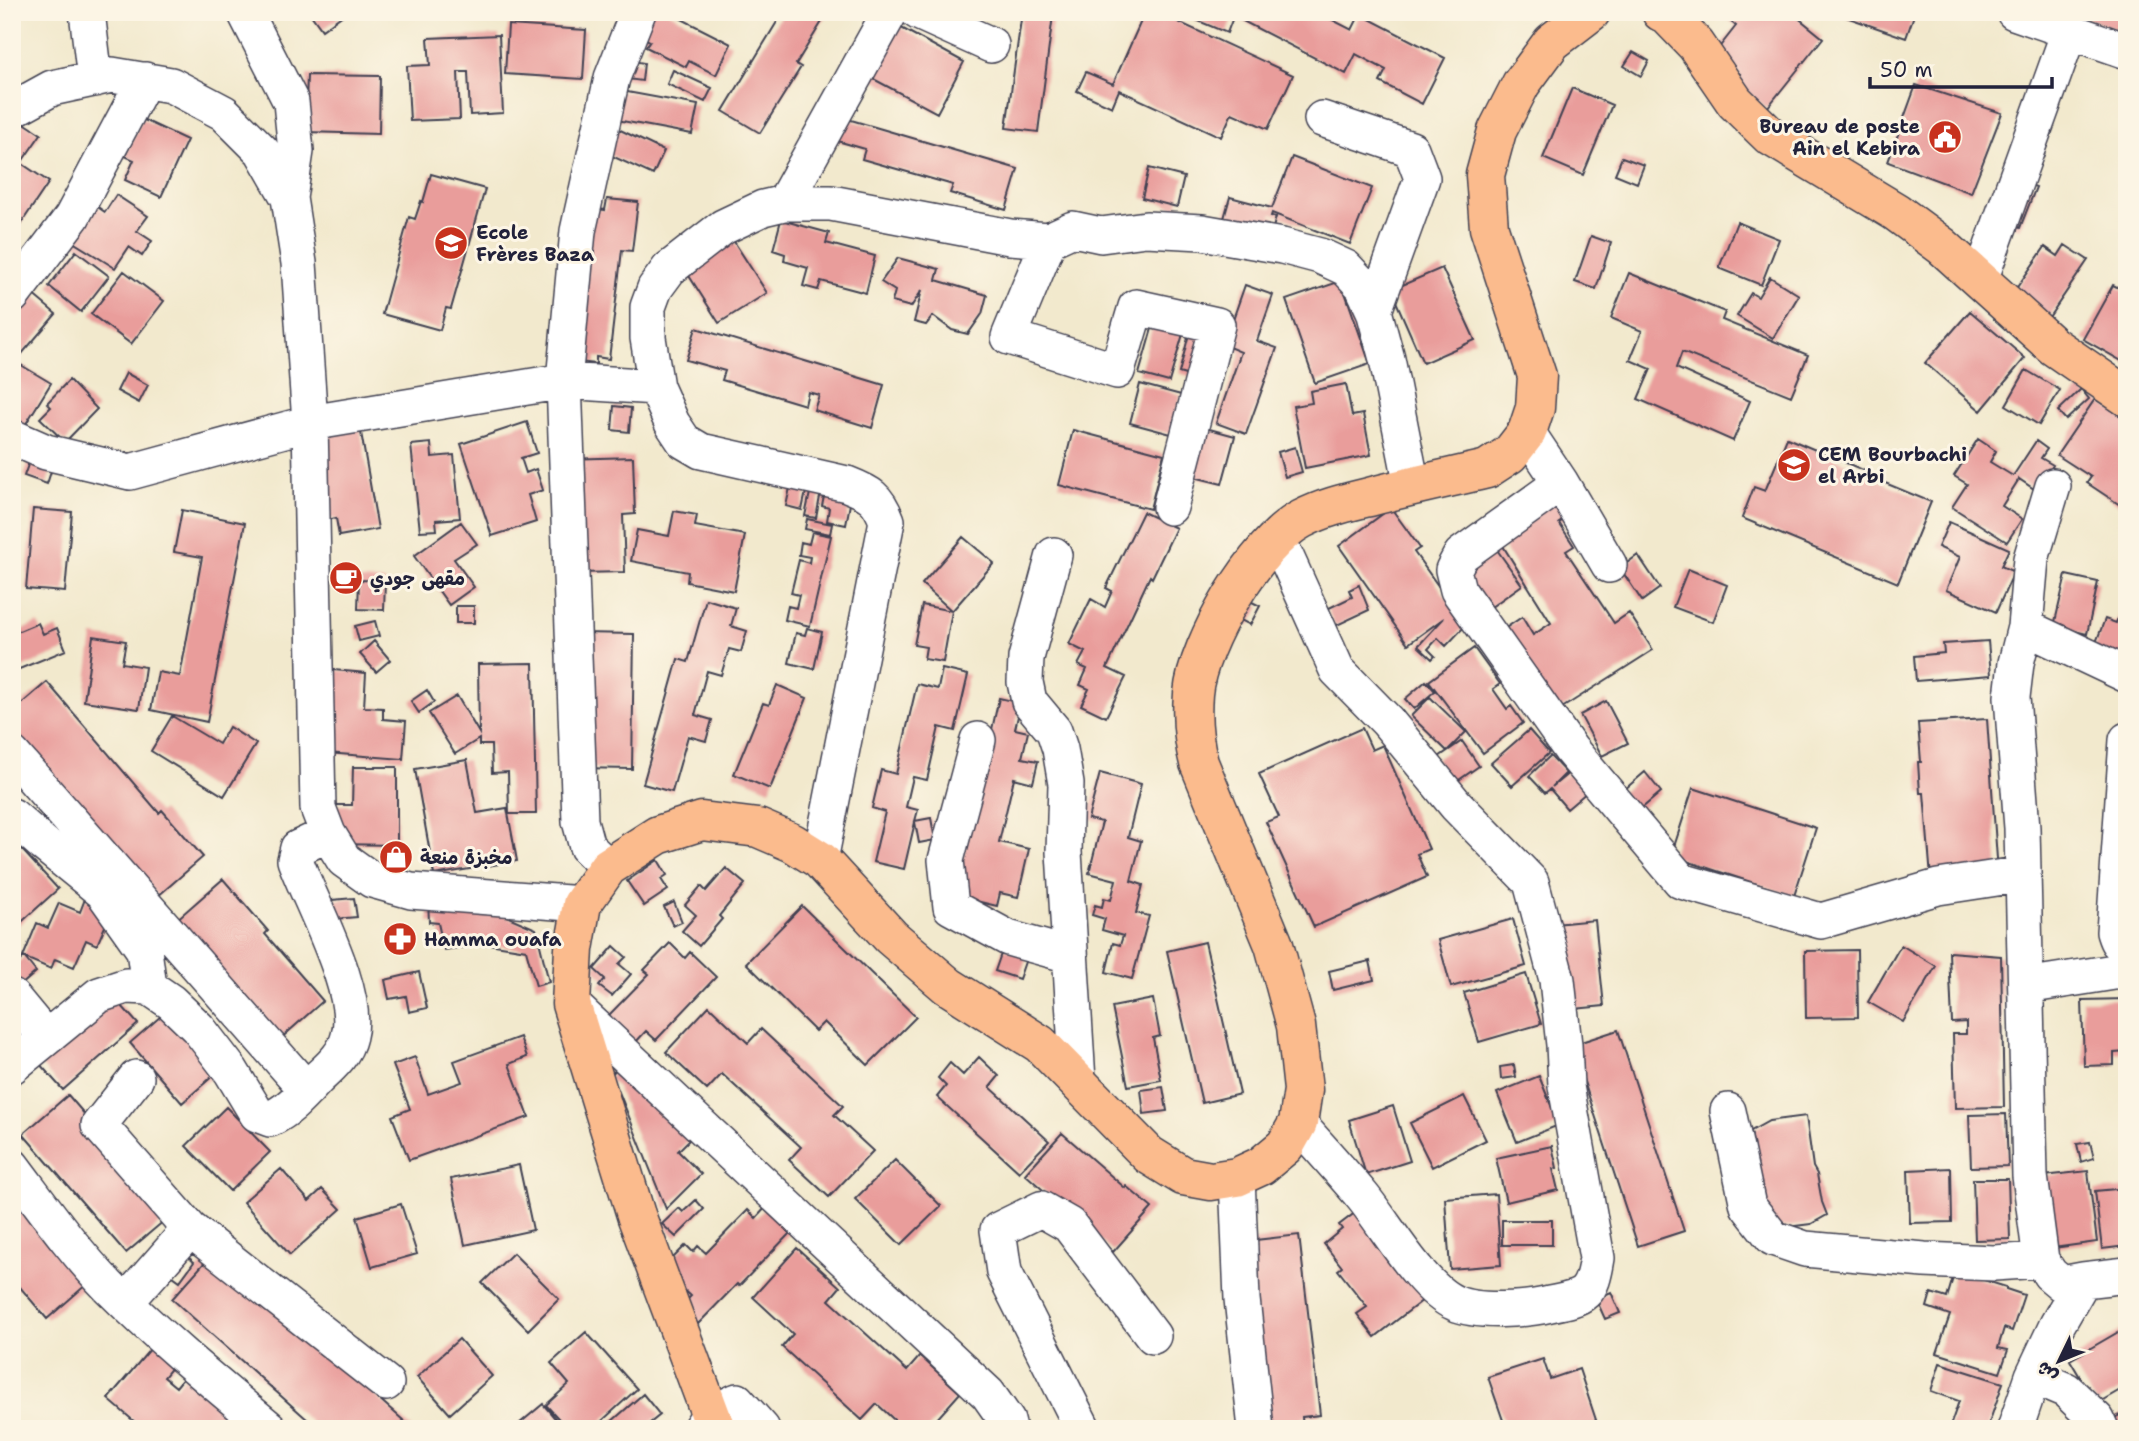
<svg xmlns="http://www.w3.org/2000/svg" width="2139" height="1441" font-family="'Shantell Sans','Playpen Sans Arabic',sans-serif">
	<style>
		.building { fill: #e99d9b }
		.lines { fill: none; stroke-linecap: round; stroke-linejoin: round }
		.minor-casing { stroke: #414051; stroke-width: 38 }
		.major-casing { stroke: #414051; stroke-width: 41 }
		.minor { stroke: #fff; stroke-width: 35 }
		.major { stroke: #fbbb8d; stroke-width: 38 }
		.labels { text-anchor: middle; stroke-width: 6; stroke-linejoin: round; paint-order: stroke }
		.poi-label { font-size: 19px; font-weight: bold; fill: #22223b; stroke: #fcf5e5; text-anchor: start }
	</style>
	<rect width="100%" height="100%" fill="#fcf5e5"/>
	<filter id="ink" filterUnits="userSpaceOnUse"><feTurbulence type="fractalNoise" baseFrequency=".0143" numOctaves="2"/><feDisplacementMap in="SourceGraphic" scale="14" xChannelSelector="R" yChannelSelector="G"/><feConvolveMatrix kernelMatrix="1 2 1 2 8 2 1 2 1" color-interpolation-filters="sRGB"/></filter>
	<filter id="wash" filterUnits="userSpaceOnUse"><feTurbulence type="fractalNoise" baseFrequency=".00686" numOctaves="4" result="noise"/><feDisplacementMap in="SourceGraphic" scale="28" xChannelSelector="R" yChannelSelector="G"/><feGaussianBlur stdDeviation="1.57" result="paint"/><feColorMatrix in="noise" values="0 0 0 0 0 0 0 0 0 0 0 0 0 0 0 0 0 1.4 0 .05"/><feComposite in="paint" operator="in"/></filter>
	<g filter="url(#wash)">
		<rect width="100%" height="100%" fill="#f2e9cd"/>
		<g id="blocks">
			<path class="building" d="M309 12H347L322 30Z
				M640 12H668L731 44 716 75 689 61 686 67 646 47 650 41 631 31Z
				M783 12H828L796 64 801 67 760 133 723 111Z
				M1022 12 1053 15 1038 132 1006 128Z
				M1145 12H1157L1293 75 1268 129 1232 113 1221 137 1119 90 1112 107 1077 91 1086 72 1113 84Z
				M1177 12H1235L1227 33Z
				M1237 12H1317L1352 30 1360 14 1445 58 1422 104 1380 82 1386 70 1356 54 1346 74 1235 17Z
				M1719 12H1791L1823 38 1767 108 1734 82 1740 74 1714 54 1736 26Z
				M1832 12H1915L1906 38Z
				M2082 12H2127V34L2081 16Z
				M894 24 964 62 937 113 866 75Z
				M508 25 586 30 583 79 505 74Z
				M499 35 503 113 470 115 468 72H458L460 119 410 121 407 66 430 65 428 38Z
				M1633 52 1649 61 1641 76 1624 66Z
				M622 59 644 63 642 81 619 78Z
				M673 70 712 88 705 102 667 84Z
				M307 75 380 76 379 134 305 132Z
				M1916 85 2002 113 1971 193 1888 162Z
				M1572 88 1612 105 1583 175 1543 158Z
				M611 89 698 105 692 134 606 118Z
				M12 115 41 134 21 163 49 182 12 237Z
				M834 115 1018 169 1006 210 950 193 953 185 862 159 865 149 827 138Z
				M142 119 187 140 161 197 125 180 134 160 125 156Z
				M612 126 664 151 653 175 601 151Z
				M1292 157 1372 188 1350 244 1272 213 1271 216 1276 217 1269 242 1221 229 1230 197 1272 208Z
				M1622 157 1644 165 1637 183 1615 174Z
				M1149 168 1184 177 1177 207 1142 198Z
				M431 174 485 189 451 309 446 308 440 330 382 314 409 217 415 219 421 201 423 202Z
				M2018 180 2036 187 2020 228 2002 221Z
				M76 192 105 212 116 195 148 216 137 231 152 241 142 256 129 247 115 268 52 229Z
				M607 199 638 202 632 251 622 250 609 359 596 357V364L561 360 585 207 605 210Z
				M781 220 829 233 826 243 875 256 866 293 821 281 818 290 803 286 808 268 784 261 785 254 773 250Z
				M1737 222 1779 239 1761 285 1719 268Z
				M726 229 767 293 719 323 686 271Z
				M1591 236 1611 243 1596 289 1575 282Z
				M2065 245 2088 260 2047 320 2011 296 2045 247 2058 256Z
				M76 251 109 276 81 312 49 286Z
				M898 258 939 269 936 280 987 295 982 314 968 334 952 330 933 316 926 325 914 322 922 290 911 307 892 302 895 291 881 282Z
				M1442 268 1475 340 1423 363 1391 290Z
				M124 271 164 301 131 344 91 314Z
				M1629 273 1725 312 1722 320 1808 355 1791 396 1682 352 1676 368 1750 401 1733 441 1638 399 1651 369 1630 360 1642 331 1611 318Z
				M1770 277 1799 295 1773 338 1737 316 1751 293 1758 297Z
				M1341 281 1370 364 1315 383 1286 300Z
				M1245 285 1273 295 1257 341 1277 348 1246 434 1216 423 1241 352 1224 345Z
				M2113 285 2127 292V364L2083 339Z
				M31 293 56 314 15 362 12 360V300Z
				M1970 311 2025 358 1981 411 1925 363Z
				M1153 325 1183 334 1169 382 1139 374Z
				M696 328 884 385 872 428 814 410 819 395 808 392 805 405 722 380 725 371 686 360Z
				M1189 334 1205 338 1195 378 1179 373Z
				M16 362 51 383 24 427 12 420V368Z
				M2026 370 2060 390 2039 425 2006 405Z
				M126 373 148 385 139 403 117 391Z
				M69 380 97 409 65 442 40 418 51 407 47 403Z
				M1140 384 1181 395 1171 434 1130 423Z
				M1346 384 1352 416 1363 414 1371 455 1305 468 1293 406 1312 403 1310 391Z
				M2081 389 2089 399 2066 420 2058 411Z
				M2095 399 2127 420V502L2123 507 2087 483 2091 477 2057 455Z
				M614 406 631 408 629 432 612 430Z
				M359 421 378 529 339 536 336 518 327 520 311 430Z
				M527 422 537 453 521 458 526 473 536 469 543 490 528 495 536 522 492 536 461 444Z
				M1202 427 1235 436 1222 484 1190 476Z
				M1073 430 1164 454 1150 509 1059 485Z
				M1787 438 1875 475 1873 478 1931 502 1898 583 1742 518 1754 487 1765 491Z
				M1978 439 1996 451 1990 462 2013 476 2036 441 2047 449 2041 458 2053 465 2037 491 2019 479 2002 506 2022 519 2007 542 1952 507 1967 484 1954 476Z
				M431 443 432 457 454 455 460 518 436 520 437 530 420 531 411 445Z
				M1295 447 1302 472 1285 477 1278 452Z
				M33 451 55 459 47 484 24 476Z
				M633 457 635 514 623 515 625 572 578 573 566 459Z
				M793 474 809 478 802 510 786 506Z
				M813 479 823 481 816 518 805 516Z
				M853 488 846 525 827 521 829 508 822 506 825 492Z
				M1562 497 1573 514 1559 523 1574 546 1566 551 1614 623 1629 613 1653 650 1551 715 1497 634 1522 617 1533 635 1551 623 1498 538Z
				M1391 508 1420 548 1414 552 1466 625 1446 646 1438 638 1428 649 1435 656 1432 659 1418 646 1444 618 1408 644 1339 546Z
				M33 509 72 512 65 592 26 589Z
				M182 510 245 523 207 722 151 710 158 672 180 676 202 557 174 552Z
				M674 511 697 515 695 526 745 535 734 591 687 582 688 572 631 561 637 530 669 536Z
				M1143 512 1176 528 1152 578 1150 576 1107 668 1126 677 1106 717 1081 705 1089 689 1080 685 1087 669 1078 665 1085 652 1069 644 1091 599 1105 607 1112 591 1106 588Z
				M807 519 832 524 830 534 805 529Z
				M461 522 477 544 454 559 474 587 449 605 414 556Z
				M1949 522 2009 549 2001 566 2014 572 1996 612 1946 590 1960 557 1938 547Z
				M812 532 831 536 810 626 785 620 788 606 796 608 799 595 791 593 799 560 809 563 810 557 799 555 801 542 809 544Z
				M963 537 994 563 952 611 922 584Z
				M1495 547 1522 585 1484 612 1457 574Z
				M1638 555 1660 588 1642 601 1620 568Z
				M1688 569 1727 585 1713 622 1673 607Z
				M2066 575 2098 582 2087 634 2054 626Z
				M359 580 385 581 384 610 358 609Z
				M1359 585 1369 610 1335 626 1327 609 1352 597 1349 590Z
				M1240 596 1260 606 1250 625 1231 615Z
				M706 599 736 608 731 626 747 631 741 652 729 649 721 675 707 671 695 715 712 720 706 741 688 736 672 792 643 784 678 659 688 662Z
				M2124 602 2127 603V667L2092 653 2105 619 2116 623Z
				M922 605 952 611 943 662 924 659 926 647 914 645Z
				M456 606H474V623H456Z
				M375 621 379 636 359 641 355 626Z
				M38 623 43 634 57 628 66 650 12 672V634Z
				M807 628 822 632 814 669 789 663 796 633 805 635Z
				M581 633 634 634 632 769 579 768Z
				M93 636 126 641 122 663 145 667 139 709 84 701Z
				M374 641 390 660 376 672 360 654Z
				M1988 641 1991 675 1916 681 1914 656 1944 653 1943 644Z
				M1474 648 1500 684 1493 689 1507 709 1511 706 1523 723 1483 753 1429 681Z
				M533 663 536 814H509L508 772 492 773 491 745H479V739L455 754 429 713 457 696 479 733 478 664Z
				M942 669 968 675 955 731 939 727 927 780 913 777 906 807 918 810 915 821 931 818 935 840 919 843 915 822 904 869 873 862 885 812 872 808 881 770 896 774 917 684 938 689Z
				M333 670 366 673 364 707 383 708V719L406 721 403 759 327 753Z
				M1426 681 1435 691 1414 709 1405 699Z
				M47 682 159 813 162 810 203 857 158 896 12 729V712Z
				M777 685 807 698 770 789 734 774 763 703 769 705Z
				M427 690 434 702 419 713 411 701Z
				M1430 697 1466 732 1447 751 1411 716Z
				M999 698 1021 703 1015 729 1028 732 1022 758 1038 761 1033 783 1014 778 999 842 1029 849 1018 897 1000 893 997 906 955 896Z
				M1606 701 1628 743 1602 756 1580 715Z
				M172 716 219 744 229 727 256 744 224 796 151 751Z
				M1987 719 1998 873 1931 878 1924 793H1920L1918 762H1921L1918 723Z
				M1362 728 1372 750 1383 745 1429 849 1417 854 1427 877 1314 927 1266 822 1279 817 1259 774Z
				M1529 730 1549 753 1512 786 1491 763Z
				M1462 741 1479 766 1453 784 1436 759Z
				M1550 756 1566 773 1552 787 1570 772 1587 792 1567 809 1550 789 1545 793 1529 776Z
				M467 760 477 813 507 808 517 861 434 875 415 769Z
				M353 767H397V845L335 844V805H352Z
				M1645 772 1661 792 1635 814 1618 795Z
				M1100 773 1141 784 1128 837 1141 841 1131 881 1143 885 1136 913 1149 916 1132 979 1106 972 1113 943 1120 945 1123 936 1102 930 1105 919 1092 915 1095 905 1102 907 1104 898 1111 900 1116 880 1089 873 1102 822 1088 819Z
				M1693 788 1816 828 1794 896 1671 856Z
				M12 839 58 889 15 928 12 924Z
				M658 860 667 875 661 879 668 890 644 906 627 881Z
				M726 868 745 884 719 916 722 919 699 946 682 931 696 915 685 905 701 886 706 891Z
				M223 879 268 931 265 934 323 1001 279 1040 175 921Z
				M354 898 357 917 334 919 332 900Z
				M85 899 112 910 97 945 86 940 74 967 55 959 51 969 23 957 37 923 48 928 59 903 80 912Z
				M428 899 490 909 536 929 549 982 536 986 526 950 489 944 444 950 438 923 429 922Z
				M674 902 682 922 673 926 664 907Z
				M802 906 916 1017 868 1065 824 1022 815 1031 746 963Z
				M1513 919 1526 966 1451 987 1438 940Z
				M1595 920 1604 1006 1564 1010 1555 924Z
				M1205 942 1240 1094 1202 1103 1167 951Z
				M670 943 685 958 690 952 716 977 656 1040 646 1031 635 1043 608 1016 649 974 644 970Z
				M1901 945 1936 966 1903 1022 1868 1002Z
				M614 946 626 957 619 964 631 974 612 996 599 986 605 979 594 969Z
				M1003 948 1027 956 1019 979 995 971Z
				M1857 950 1858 1017 1806 1018 1805 951Z
				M1949 952 2001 956 2004 1107 1955 1108 1953 1034H1966V1022L1952 1023Z
				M24 957 36 972 21 985 12 975V968Z
				M1370 961 1374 980 1333 990 1329 971Z
				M419 972 427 1008 409 1012 406 996 389 999 385 980Z
				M1526 974 1541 1024 1479 1042 1464 993Z
				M113 996 138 1024 63 1090 38 1062Z
				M1153 999 1160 1036 1153 1038 1161 1080 1128 1086 1112 1007Z
				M2127 999V1052L2114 1053V1065L2084 1066 2082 1000Z
				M709 1006 748 1043 761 1029 843 1106 834 1115 873 1151 829 1197 789 1160 801 1147 722 1074 707 1090 666 1052Z
				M169 1009 222 1068 182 1103 130 1043Z
				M1618 1030 1684 1231 1638 1246 1572 1045Z
				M520 1037 527 1057 509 1064 529 1117 409 1160 392 1116 410 1109 393 1065 415 1057 428 1094 462 1082 454 1061Z
				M979 1057 999 1076 990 1087 1049 1141 1019 1172 937 1097 946 1086 938 1078 950 1063 963 1075Z
				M621 1064 693 1136 678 1151 701 1174 666 1209 617 1087 608 1078Z
				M1514 1065 1516 1077 1501 1079 1500 1067Z
				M1539 1076 1559 1125 1517 1142 1497 1093Z
				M1163 1087 1167 1111 1144 1114 1141 1090Z
				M68 1095 171 1215 126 1253 23 1134Z
				M1464 1096 1486 1140 1432 1167 1410 1123Z
				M1393 1106 1410 1161 1366 1175 1349 1120Z
				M226 1107 270 1152 230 1191 186 1146Z
				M2006 1114 2008 1166 1971 1167 1969 1115Z
				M1806 1116 1813 1167 1817 1174 1822 1202 1827 1215 1811 1224 1771 1229 1759 1181 1751 1131 1769 1121Z
				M1062 1133 1125 1188 1126 1186 1152 1208 1113 1252 1025 1174Z
				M2090 1142 2094 1158 2081 1162 2077 1144Z
				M1552 1146 1557 1168 1553 1169 1558 1190 1506 1202 1496 1158Z
				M895 1160 941 1206 901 1245 855 1199Z
				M519 1165 533 1230 465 1245 451 1179Z
				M1951 1168 1952 1222 1910 1223 1908 1170Z
				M281 1169 309 1201 322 1189 341 1209 290 1255 243 1202Z
				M2088 1171 2097 1242 2053 1248 2044 1176Z
				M1973 1179H2008L2010 1239 1975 1240Z
				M2127 1188V1246L2102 1249 2095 1191Z
				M12 1191 87 1284 47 1319 20 1287 12 1293Z
				M1496 1194 1501 1265 1450 1269 1445 1198Z
				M696 1200 704 1209 676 1237 662 1224 679 1208 683 1212Z
				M401 1204 417 1254 372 1267 357 1217Z
				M767 1206 793 1230 739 1286 737 1284 695 1327 677 1310 691 1296 662 1269 686 1245 693 1252 698 1246 706 1253 748 1210 756 1218Z
				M1364 1206 1432 1293 1375 1337 1357 1314 1367 1307 1338 1270 1342 1267 1324 1244 1342 1229 1339 1225Z
				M1502 1220H1552V1245H1502Z
				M1299 1235 1320 1415 1302 1417 1303 1429H1265L1247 1241Z
				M177 1248 194 1262 180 1281 162 1268Z
				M797 1248 840 1287 829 1300 907 1371 920 1356 960 1393 928 1429H904L877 1404 862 1420 782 1347 793 1334 753 1297Z
				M214 1252 413 1429H318L172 1299Z
				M513 1253 559 1299 528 1330 482 1283Z
				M1955 1271 2006 1287V1289L2024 1295 2012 1331 2004 1328 1998 1348 2008 1350 2000 1373 1937 1353 1950 1315 1927 1307 1931 1293 1947 1298Z
				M1611 1292 1620 1313 1605 1319 1596 1299Z
				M2127 1327V1386L2096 1404 2070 1360Z
				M586 1332 637 1389 593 1429H568L546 1405 569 1384 551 1363Z
				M459 1339 492 1376 450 1414 417 1377Z
				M157 1341 178 1360 164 1377 176 1387 185 1376 247 1429H154L151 1426 149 1429H143L108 1399Z
				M1543 1359 1550 1379 1579 1369 1599 1429H1506L1488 1377Z
				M1940 1363 2003 1383 1987 1429H1949L1959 1401 1931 1391Z
				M643 1394 660 1415 649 1424 653 1429H603Z
				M543 1404 564 1429H513Z
				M2127 1411V1429H2109L2106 1423Z"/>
		</g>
	</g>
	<g filter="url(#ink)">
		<use href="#blocks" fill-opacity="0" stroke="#414051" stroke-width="2"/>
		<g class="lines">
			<g class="minor-casing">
				<path id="minor" d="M87 12 95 79
					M245 12 291 102 296 151 289 198
					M918 12 991 45
					M2014 12 2127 51
					M12 110 52 88 112 75 171 85 224 113 262 151 289 198 299 263 310 423 318 808 328 834 344 860 372 880 411 891 582 904
					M1322 119 1411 149 1422 178 1374 311
					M784 203 890 12
					M1049 240 1009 337 1117 371 1136 307 1217 325 1170 507
					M1980 280 2069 32
					M12 296 72 217 145 80
					M1527 432 1561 483 1609 565
					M12 437 46 452 130 472 310 423 564 381 656 387
					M1561 483 1461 555 1453 570 1458 590 1571 750 1681 881 1821 921 1938 887 2023 874
					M2053 486 2031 559 2025 627 2016 663 2012 697 2022 828 2030 1176 2041 1260 2050 1274 2062 1284 2083 1280
					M1277 537 1337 670 1387 721 1456 805 1531 882 1557 980 1564 1045 1566 1086 1597 1258C1591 1295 1586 1297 1550 1304 1527 1310 1477 1313 1455 1303 1422 1289 1386 1225 1362 1196 1341 1171 1319 1147 1298 1123
					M1054 555 1026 658 1025 682 1029 701 1054 731 1060 749 1066 784 1064 852 1078 1081
					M2025 627 2127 675
					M978 740 946 860 951 907 1008 938 1069 955
					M2127 740 2114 932C2116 938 2118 947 2127 947
					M12 754 307 1090
					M12 816 45 845 103 892 144 950 149 987
					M820 860 887 521C878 497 870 493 847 484L701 451 684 441 672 423 656 387 648 338V307L655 288 669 269 723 227 763 208 784 203H831L1010 237 1049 240 1073 229 1101 235 1146 229 1202 232 1282 246 1320 256 1346 268 1362 285 1374 311 1387 359 1412 486
					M608 867 587 847 580 821 564 381 578 231 612 78 638 12
					M2026 986 2127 970
					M12 997 46 1038
					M571 1004 988 1394 1007 1421 1009 1429
					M12 1066 99 995 126 986 149 987 171 1002 198 1028 231 1071 257 1114 270 1119C290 1110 303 1094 318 1078 331 1066 345 1054 349 1036 361 993 311 904 295 860L298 848 328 834
					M136 1078 99 1125 190 1229 386 1383
					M1728 1111 1748 1206 1773 1238 1805 1249 1924 1260 1994 1263 2041 1260
					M12 1166C43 1207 73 1250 109 1287 160 1338 215 1383 270 1429
					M1237 1177 1242 1299 1256 1429
					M126 1302 190 1229
					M2033 1376 2066 1390 2097 1420 2101 1429
					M700 1429 710 1414 737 1401 762 1429
					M1083 1429 1004 1272 998 1230 1041 1209 1069 1225 1153 1336
					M2015 1429 2033 1376 2057 1325 2083 1280 2127 1275"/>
			</g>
			<g class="major-casing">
				<path id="major" d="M1661 12 1666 14 1696 45 1735 102 1770 136 1896 212 1942 246 2053 346 2127 397
					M716 1429 636 1215 571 1004 574 949 582 904 608 867 658 835 702 821 758 828 793 843 820 860 891 937 948 986 1040 1044 1149 1155 1183 1176 1211 1181 1237 1177 1261 1166 1285 1146 1298 1123 1303 1090 1296 1026 1274 945 1199 763C1193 740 1191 718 1193 694 1197 644 1257 542 1302 519 1325 507 1349 502 1373 496 1411 486 1449 478 1487 469L1510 454 1527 432 1535 408 1537 376 1489 228 1485 175 1497 131 1521 84 1552 42 1591 12"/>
			</g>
			<use href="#minor" class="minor"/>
			<use href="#major" class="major"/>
		</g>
	</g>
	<defs>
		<g id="civic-disc" transform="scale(1.75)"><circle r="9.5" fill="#c8321e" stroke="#fcf5e5"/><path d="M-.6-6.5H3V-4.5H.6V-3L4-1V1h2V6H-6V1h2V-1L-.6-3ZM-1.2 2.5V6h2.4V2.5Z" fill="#fff"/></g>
		<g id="school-disc" transform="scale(1.75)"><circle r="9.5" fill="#c8321e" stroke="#fcf5e5"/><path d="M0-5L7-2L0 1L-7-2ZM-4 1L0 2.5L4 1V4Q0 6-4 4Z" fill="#fff"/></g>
		<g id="cafe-disc" transform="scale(1.75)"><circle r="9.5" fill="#c8321e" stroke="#fcf5e5"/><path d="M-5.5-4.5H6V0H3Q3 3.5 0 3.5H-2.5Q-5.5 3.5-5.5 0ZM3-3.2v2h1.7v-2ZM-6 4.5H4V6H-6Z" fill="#fff"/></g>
		<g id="shop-disc" transform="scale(1.75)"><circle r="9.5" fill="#c8321e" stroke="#fcf5e5"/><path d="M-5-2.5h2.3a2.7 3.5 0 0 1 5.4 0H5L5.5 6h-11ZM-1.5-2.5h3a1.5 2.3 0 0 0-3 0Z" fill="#fff"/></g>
		<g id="pharmacy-disc" transform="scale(1.75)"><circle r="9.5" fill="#c8321e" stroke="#fcf5e5"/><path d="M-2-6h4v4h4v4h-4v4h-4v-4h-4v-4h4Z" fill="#fff"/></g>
	</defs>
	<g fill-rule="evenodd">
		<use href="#civic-disc" x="1945" y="137"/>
		<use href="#school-disc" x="451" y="243"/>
		<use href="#school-disc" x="1794" y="465"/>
		<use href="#cafe-disc" x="346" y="578"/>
		<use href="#shop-disc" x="396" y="857"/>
		<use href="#pharmacy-disc" x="400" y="939"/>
	</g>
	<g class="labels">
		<g class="poi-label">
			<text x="1920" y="133" text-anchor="end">Bureau de poste<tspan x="1920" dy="22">Ain el Kebira</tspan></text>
			<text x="476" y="239">Ecole<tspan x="476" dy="22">Frères Baza</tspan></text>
			<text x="1818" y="461">CEM Bourbachi<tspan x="1818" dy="22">el Arbi</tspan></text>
			<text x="370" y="585">مقهى جودي</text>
			<text x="420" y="864">مخبزة منعة</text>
			<text x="424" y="946">Hamma ouafa</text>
		</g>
	</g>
	<rect width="2139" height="1441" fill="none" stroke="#fcf5e5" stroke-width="42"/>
	<g transform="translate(2059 1361) rotate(227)" stroke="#fcf5e5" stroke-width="5" paint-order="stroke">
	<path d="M0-5L12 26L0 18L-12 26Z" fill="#22223b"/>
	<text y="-10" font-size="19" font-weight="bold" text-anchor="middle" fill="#22223b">ش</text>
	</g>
	<path d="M1870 77v10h182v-10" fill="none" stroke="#22223b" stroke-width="3.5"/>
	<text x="1880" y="77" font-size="21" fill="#22223b" stroke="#fcf5e5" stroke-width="5" paint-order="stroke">50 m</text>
</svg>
